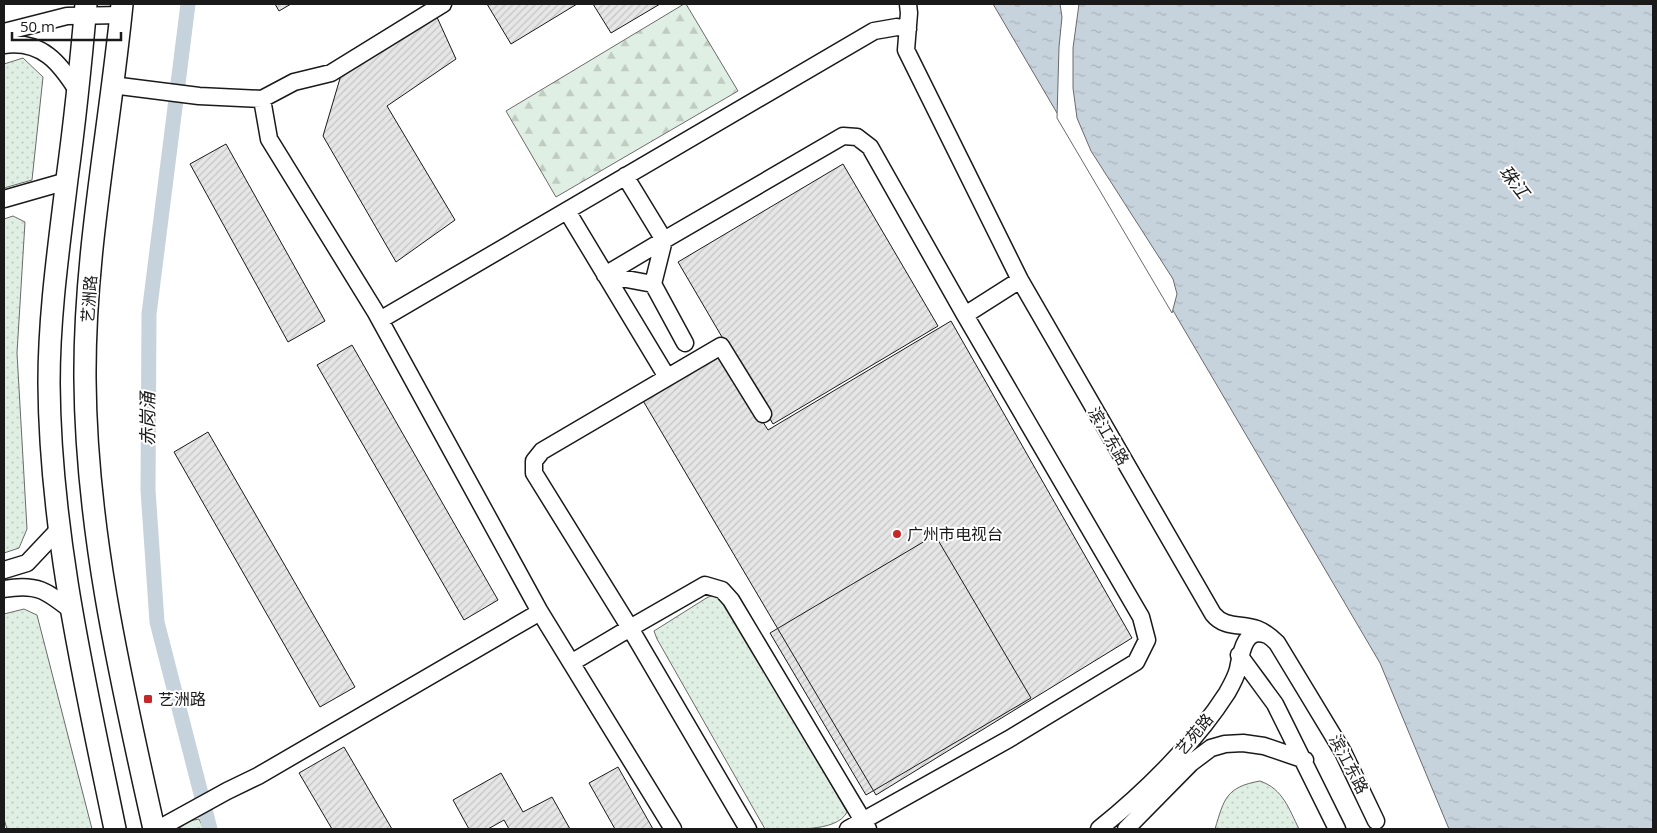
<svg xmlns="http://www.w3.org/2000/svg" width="1657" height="833" font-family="'Open Sans','Noto Sans SC',sans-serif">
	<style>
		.grass { fill: url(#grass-dots); stroke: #6a6a6a }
		.forest { fill: url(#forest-firs); stroke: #6a6a6a }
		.water { fill: url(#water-ripples); stroke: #6a6a6a }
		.pier { fill: #fff; stroke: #6a6a6a }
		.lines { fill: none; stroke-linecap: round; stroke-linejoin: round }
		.canal { stroke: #c6d2dc; stroke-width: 15 }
		.building { fill: url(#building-hatch); stroke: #1a1a1a }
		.minor-casing { stroke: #1a1a1a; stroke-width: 19 }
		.major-casing { stroke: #1a1a1a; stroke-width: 24 }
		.minor { stroke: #fff; stroke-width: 16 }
		.major { stroke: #fff; stroke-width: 21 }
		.poi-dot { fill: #c62828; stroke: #fff; stroke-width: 2 }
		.labels { text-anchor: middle; stroke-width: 4; stroke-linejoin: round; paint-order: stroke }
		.street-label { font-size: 16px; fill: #1a1a1a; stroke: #fff }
		.poi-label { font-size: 16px; fill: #1a1a1a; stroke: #fff; text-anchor: start }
		.water-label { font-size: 18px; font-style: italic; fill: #1a1a1a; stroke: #fff }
	</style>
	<defs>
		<pattern id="grass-dots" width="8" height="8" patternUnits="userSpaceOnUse" patternTransform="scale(1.25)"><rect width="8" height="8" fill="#e0efe3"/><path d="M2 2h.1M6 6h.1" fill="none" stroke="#c0ccc2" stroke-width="1.8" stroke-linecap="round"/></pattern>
		<pattern id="forest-firs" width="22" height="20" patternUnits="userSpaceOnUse" patternTransform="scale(1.25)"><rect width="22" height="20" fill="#e0efe3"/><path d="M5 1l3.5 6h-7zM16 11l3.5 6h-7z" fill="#c0ccc2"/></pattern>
		<pattern id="water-ripples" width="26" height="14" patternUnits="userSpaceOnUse" patternTransform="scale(1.25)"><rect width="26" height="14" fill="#c6d2dc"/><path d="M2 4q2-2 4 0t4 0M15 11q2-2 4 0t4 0" fill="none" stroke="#aab4bc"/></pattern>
		<pattern id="building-hatch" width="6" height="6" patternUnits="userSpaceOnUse" patternTransform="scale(1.25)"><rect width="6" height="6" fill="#e6e6e6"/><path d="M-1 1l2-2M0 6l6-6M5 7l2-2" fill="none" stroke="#c5c5c5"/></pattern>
	</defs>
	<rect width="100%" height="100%" fill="#fff"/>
	<path class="grass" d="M23 58 43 77 32 180 4 188V64Z
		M13 216 25 222 17 353 27 529 19 548 4 553V219Z
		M717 595 722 597 847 812C837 833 788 829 765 829L657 639 654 631 708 597Z
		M24 609 37 615 92 829H7L4 819V614Z
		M1260 781C1283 789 1289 809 1299 829H1215C1224 799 1226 787 1260 781Z"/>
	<path class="forest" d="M684 4H686L738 91 556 197 506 111Z
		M199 819 204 829H178L189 821Z"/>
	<path class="water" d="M993 4H1653V829H1449L1380 663Z"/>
	<path class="pier" d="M1060 4H1079L1073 48V88L1077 118 1091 151 1173 279 1177 294 1172 313 1057 118 1059 47 1062 17Z"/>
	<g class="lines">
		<path class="canal" d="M188 4 149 314 148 490 157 622 210 829"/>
	</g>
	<path class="building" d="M275 4H291L279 11Z
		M487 4H577L511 44Z
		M593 4H660L611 33Z
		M436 15 456 59 387 106 455 220 396 262 323 136 341 75Z
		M226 144 325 321 288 342 190 164Z
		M843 164 938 326 773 424 678 262Z
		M951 321 1132 638 876 795 642 399 719 352 768 430Z
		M352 345 498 600 464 620 317 365Z
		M208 432 355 687 320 707 174 452Z
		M935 535 1031 698 866 795 770 633Z
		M344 747 392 829H332L299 773Z
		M618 767 653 829H615L589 783Z
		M501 773 523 812 552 797 570 829H509L504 820 488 829H469L453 800Z"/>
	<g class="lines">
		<g class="minor-casing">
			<path id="minor" d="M908 4 909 13 906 50 1020 280 1213 614C1225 629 1242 623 1257 629 1265 632 1271 637 1277 643L1343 752 1376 821
				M4 32 67 16 121 15
				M4 45C42 40 60 63 78 92
				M112 85 199 96 262 99 294 82 331 73 443 4
				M262 99 269 139 375 311 540 612 673 829
				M4 199 67 181
				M567 211 667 377
				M605 275 653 284 664 240 843 136 857 137 870 147 965 315
				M605 275 664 240 625 176
				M653 284 685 343
				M380 320 874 31 897 27 908 29
				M4 570 27 563 60 528
				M4 589C37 583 47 591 72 611
				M1239 655 1275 704 1337 829
				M571 663 630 628 534 473V461L542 451 721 346 763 414
				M158 829 227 791 258 776 540 612
				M748 829 630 628 705 585 722 590 731 600 868 829
				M848 829 1009 739 1136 662 1147 640 1141 617 965 315 1020 280
				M1099 829C1145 792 1195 743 1227 693 1231 686 1236 677 1238 669 1241 654 1244 626 1267 635
				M1126 829 1191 763 1211 748 1225 744 1243 743 1264 746 1305 760"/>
		</g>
		<g class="major-casing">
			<path id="major" d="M86 4C81 62 75 120 67 179 59 246 49 314 49 383 50 533 85 683 115 829
				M122 4C110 128 84 253 85 379 86 531 121 681 154 829"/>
		</g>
		<use href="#minor" class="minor"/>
		<use href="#major" class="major"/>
	</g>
	<g class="poi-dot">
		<circle cx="897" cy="534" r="5"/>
		<rect x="143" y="694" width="10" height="10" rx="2.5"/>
	</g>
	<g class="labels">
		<g class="street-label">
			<text transform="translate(89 299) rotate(-86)" y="6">艺洲路</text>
			<text transform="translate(1109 436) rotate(60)" y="6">滨江东路</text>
			<text transform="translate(1194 734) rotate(-50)" y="6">艺苑路</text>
			<text transform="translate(1349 764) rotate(62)" y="6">滨江东路</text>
		</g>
		<g class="poi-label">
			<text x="907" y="540">广州市电视台</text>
			<text x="158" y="705">艺洲路</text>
		</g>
		<g class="water-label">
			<text transform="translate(1514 182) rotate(52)" y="6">珠江</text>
			<text transform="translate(148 419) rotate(-90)" y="6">赤岗涌</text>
		</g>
	</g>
	<rect width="1657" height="833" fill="none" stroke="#1a1a1a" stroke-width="10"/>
	<path d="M12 32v8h109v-8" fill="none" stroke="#1a1a1a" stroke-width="2.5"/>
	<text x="20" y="32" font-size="15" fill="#1a1a1a" stroke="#ffffff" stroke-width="4" paint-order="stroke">50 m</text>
</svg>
